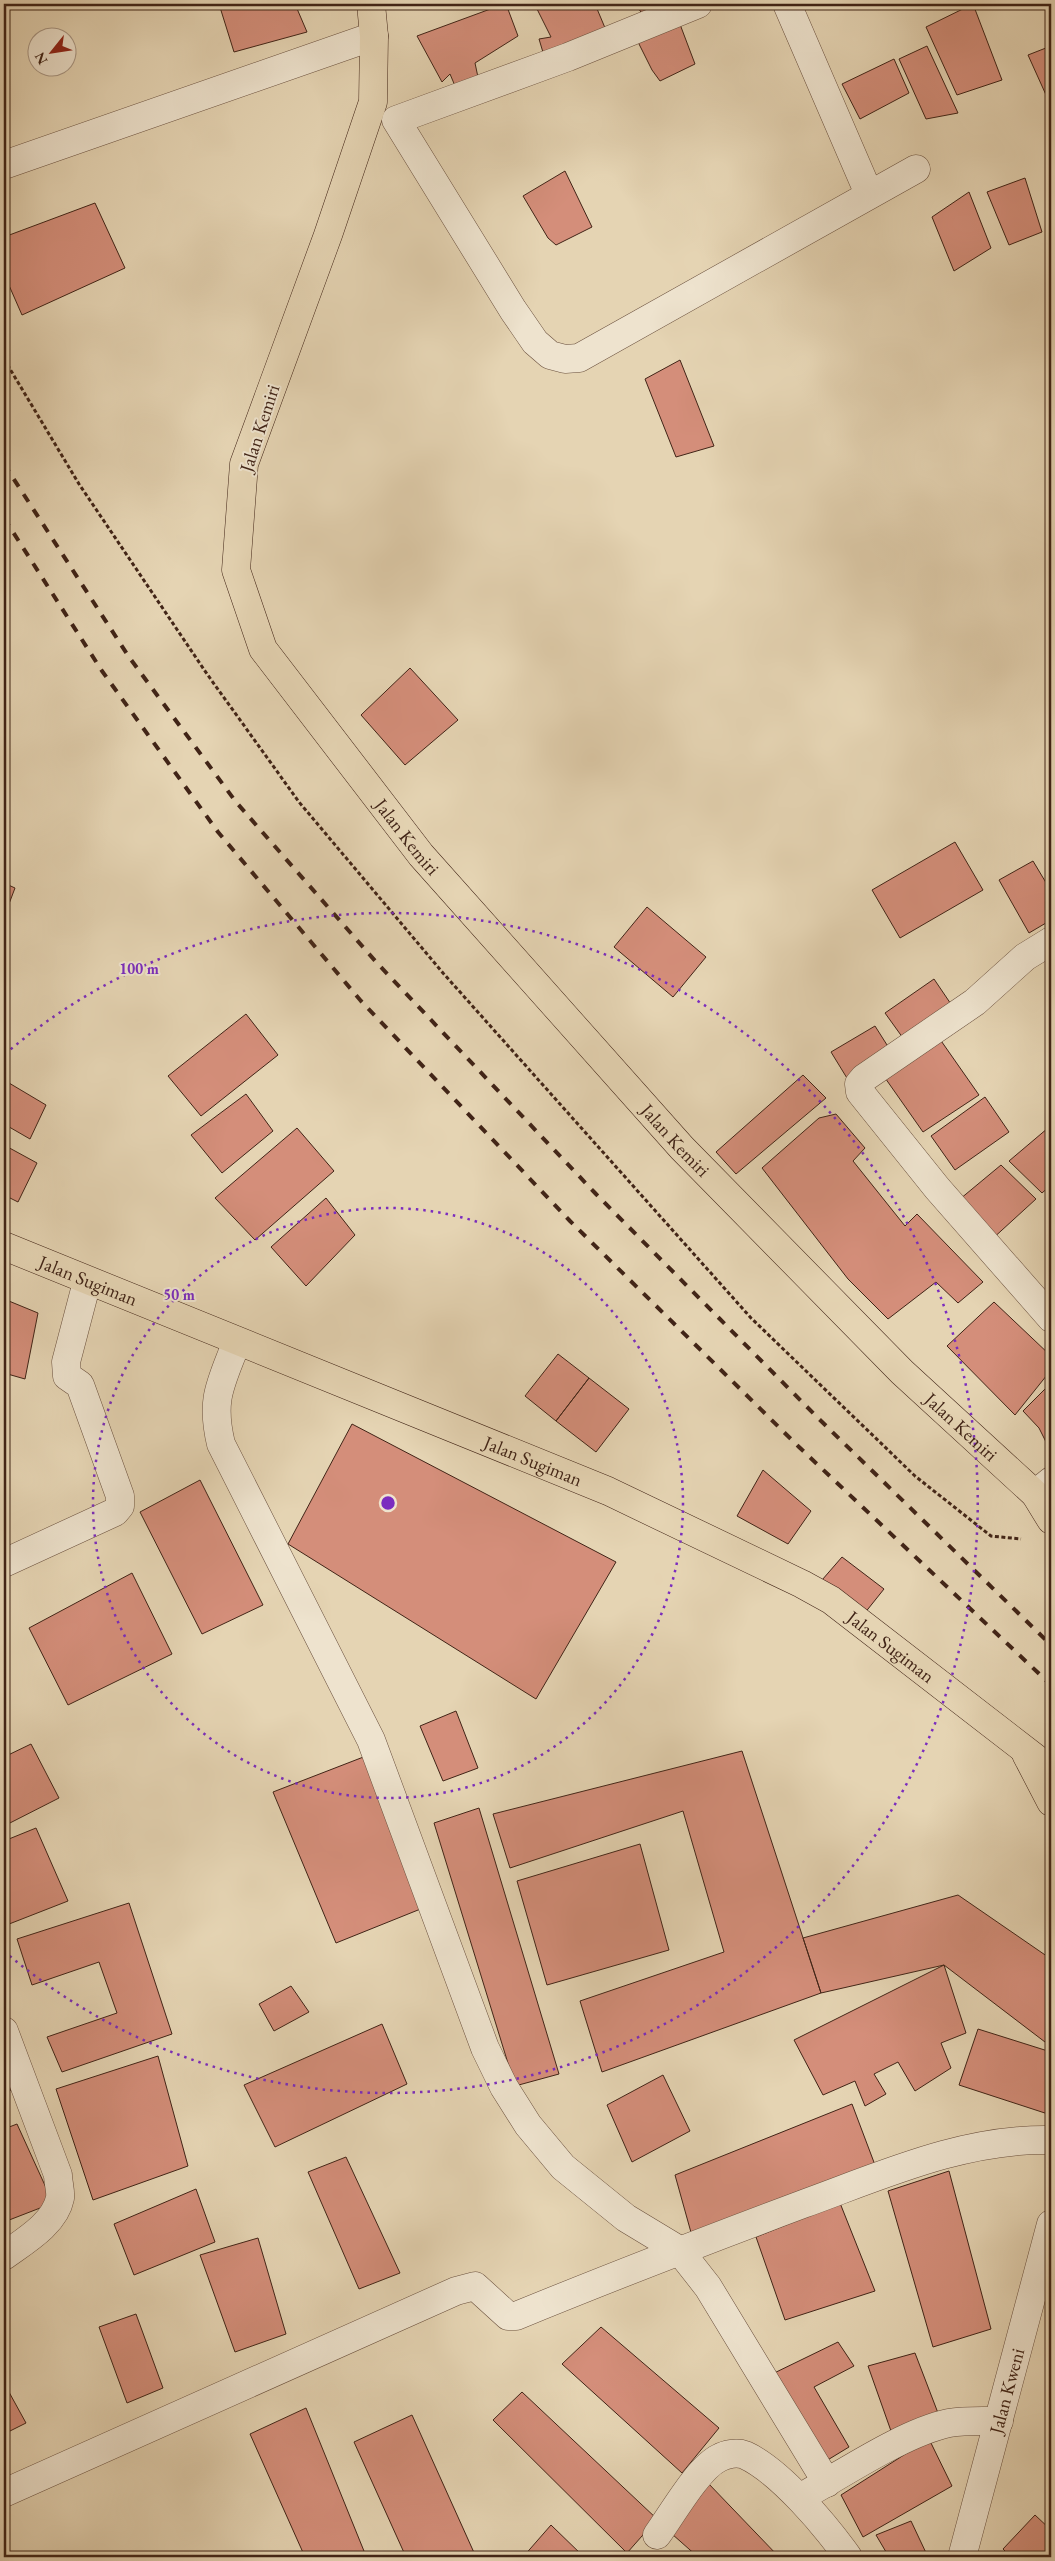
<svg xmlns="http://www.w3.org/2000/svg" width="1055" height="2561" font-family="'EB Garamond',serif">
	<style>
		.building { fill: #d48e7a; stroke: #412417 }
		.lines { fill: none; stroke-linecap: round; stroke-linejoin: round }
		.minor-casing { stroke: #6a503e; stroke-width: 29 }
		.major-casing { stroke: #412417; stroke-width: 29 }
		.path { stroke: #412417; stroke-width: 3; stroke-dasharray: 4 2.5; stroke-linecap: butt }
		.minor { stroke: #eee3ce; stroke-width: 28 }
		.major { stroke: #e5d4b3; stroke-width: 28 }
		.rail { stroke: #412417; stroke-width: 4; stroke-dasharray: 9 9; stroke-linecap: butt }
		.ring { fill: none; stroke: #7b2cbf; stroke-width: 2.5; stroke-dasharray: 2.5 5 }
		.labels { text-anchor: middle; stroke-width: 4; stroke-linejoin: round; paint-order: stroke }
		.street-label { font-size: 19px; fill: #412417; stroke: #eee3ce }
		.centre { fill: #7b2cbf; stroke: #eee3ce; stroke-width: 2.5 }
		.ring-label { font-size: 15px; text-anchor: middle; font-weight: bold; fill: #7b2cbf; stroke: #eee3ce; stroke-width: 4; stroke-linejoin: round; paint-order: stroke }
	</style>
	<rect width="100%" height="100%" fill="#e5d4b3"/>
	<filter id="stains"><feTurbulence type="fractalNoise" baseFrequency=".004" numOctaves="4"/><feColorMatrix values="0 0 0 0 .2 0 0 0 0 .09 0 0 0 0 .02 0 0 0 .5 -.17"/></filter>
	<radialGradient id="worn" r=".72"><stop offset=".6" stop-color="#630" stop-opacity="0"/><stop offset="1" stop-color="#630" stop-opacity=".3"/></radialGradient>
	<path class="building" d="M219 4H295L307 32 234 52Z
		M504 4H506L518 36 475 63 479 82 458 93 450 74 442 82 417 36Z
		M542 4H595L608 35 545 59 539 39 551 37 536 7Z
		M636 4H661L642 14Z
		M973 4 1002 80 957 95 926 27Z
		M678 19 695 64 660 81 652 70 637 40Z
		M927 46 958 113 926 119 899 59Z
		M1051 46V106L1028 55Z
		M894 59 909 93 860 119 842 84Z
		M565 171 592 227 556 245 548 238 523 196Z
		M1025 178 1042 232 1009 245 987 192Z
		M969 192 991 248 954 271 932 217Z
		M95 203 125 268 22 315 4 274V237Z
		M680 360 714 446 676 457 645 379Z
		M410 668 458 720 405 765 361 715Z
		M955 842 983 890 900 938 872 890Z
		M1033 861 1051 891V920L1029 933 999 880Z
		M4 883 15 888 4 917Z
		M647 907 706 957 673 997 614 947Z
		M934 979 957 1013 908 1045 885 1013Z
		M246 1014 278 1055 201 1116 168 1076Z
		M875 1026 894 1056 850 1083 831 1052Z
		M937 1035 979 1095 923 1132 883 1075Z
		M803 1075 826 1098 736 1174 716 1152Z
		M4 1080 46 1105 30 1139 4 1124Z
		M246 1094 273 1131 222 1173 191 1135Z
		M985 1097 1009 1132 955 1170 931 1136Z
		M836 1114 865 1148 853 1161 905 1226 917 1214 983 1282 958 1303 936 1282 888 1319 848 1279 762 1168 819 1118Z
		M297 1128 334 1171 255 1240 215 1198Z
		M1048 1128 1051 1132V1185L1042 1193 1009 1161Z
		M4 1145 37 1163 18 1202 4 1195Z
		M1001 1165 1036 1199 990 1241 954 1204Z
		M326 1198 355 1235 306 1286 271 1247Z
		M4 1299 38 1313 25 1379 4 1373Z
		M994 1302 1051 1356V1370L1015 1415 947 1346Z
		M558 1354 589 1378 556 1421 525 1396Z
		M589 1378 629 1409 596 1452 556 1421Z
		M1051 1383V1452L1039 1428 1023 1411Z
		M352 1424 616 1562 536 1699 288 1544Z
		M763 1470 811 1511 788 1544 737 1516Z
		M200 1480 263 1605 202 1634 140 1512Z
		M842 1557 884 1589 864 1614 822 1580Z
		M132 1573 172 1654 68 1705 29 1628Z
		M456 1711 478 1768 443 1781 420 1726Z
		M31 1744 59 1798 4 1826V1757Z
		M742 1751 821 1993 602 2072 580 2001 724 1952 683 1811 510 1868 493 1814Z
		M366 1756 428 1906 336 1943 273 1792Z
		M479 1808 559 2074 515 2086 434 1823Z
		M36 1828 68 1901 4 1926V1841Z
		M640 1844 669 1950 547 1985 517 1881Z
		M958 1895 1051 1959V2030L1045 2042 944 1965 821 1993 803 1938Z
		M129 1903 172 2034 62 2072 47 2037 117 2013 99 1962 32 1985 17 1939Z
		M944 1965 966 2033 941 2043 951 2068 915 2091 898 2062 874 2074 886 2094 865 2106 855 2081 823 2095 794 2040Z
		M291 1986 309 2012 274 2031 259 2004Z
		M382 2024 407 2084 275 2147 244 2085Z
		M978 2029 1051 2052V2115L959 2085Z
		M158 2056 188 2166 93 2200 56 2089Z
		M4 2074 11 2090 4 2093Z
		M663 2075 690 2131 632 2162 607 2105Z
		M852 2104 875 2165 692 2236 675 2175Z
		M17 2124 53 2203 4 2222V2129Z
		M346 2157 400 2273 359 2289 308 2172Z
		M949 2171 991 2329 933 2347 888 2191Z
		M196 2189 215 2242 134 2275 114 2224Z
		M840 2203 875 2291 785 2320 756 2237Z
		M258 2238 286 2334 235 2352 200 2255Z
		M136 2314 163 2388 127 2403 99 2327Z
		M601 2327 719 2428 682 2473 562 2364Z
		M838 2342 854 2366 814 2387 849 2447 821 2464 766 2377Z
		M915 2353 938 2413 891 2431 868 2366Z
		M4 2383 26 2423 4 2434Z
		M522 2392 657 2519 627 2553 493 2420Z
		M306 2408 366 2556 363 2557H305L250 2434Z
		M412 2415 476 2557H406L354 2442Z
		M929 2439 952 2486 863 2537 841 2495Z
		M707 2482 779 2557H698L672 2534Z
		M1035 2515 1051 2530V2557H1011L1003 2549Z
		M911 2521 928 2557H889L876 2535Z
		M551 2525 583 2556 582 2557H523Z"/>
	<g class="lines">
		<g class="minor-casing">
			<g id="minor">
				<path d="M698 4 568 57 396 120 513 310 535 342 550 355 565 359 579 358 916 169"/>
				<path d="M787 4 869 194"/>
				<path d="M4 165 374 36"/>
				<path d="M1051 941 1025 957 975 1002 864 1078 859 1084 860 1092 937 1188 1051 1318"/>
				<path d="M237 1341C221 1384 210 1398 221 1444L371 1740 485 2048 504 2087 528 2125 563 2167 626 2218 679 2250 708 2287 827 2483"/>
				<path d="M1035 1494 1051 1481"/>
				<path d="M4 1563 115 1512 120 1506V1496L80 1385 67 1376 66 1362 87 1282"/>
				<path d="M4 2031 58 2175C58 2182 61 2191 60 2198 55 2224 23 2242 4 2256"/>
				<path d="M810 2492C849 2470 906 2432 949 2423 965 2420 982 2421 999 2421"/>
				<path d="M4 2493 456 2291 475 2286 508 2316H516C611 2277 707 2240 803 2204 883 2175 964 2138 1051 2140"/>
				<path d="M657 2535C671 2516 698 2468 719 2458 726 2454 737 2452 745 2455 780 2471 826 2526 848 2557"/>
				<path id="s1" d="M962 2557 1051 2224"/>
			</g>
		</g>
		<g class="major-casing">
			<g id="major">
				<path id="s2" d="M371 4 374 36 373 102 328 235 244 464 236 570 263 649 421 855 682 1148 902 1372 1035 1494 1051 1520"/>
				<path id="s3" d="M4 1246 608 1491 802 1584 831 1600 1051 1770"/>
				<path d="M1026 1754 1051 1802"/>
			</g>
		</g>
		<path class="path" d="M4 359 79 484 207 674 299 802 443 973 751 1318 915 1476 991 1536 1021 1539"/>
		<use href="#minor" class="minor"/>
		<use href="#major" class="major"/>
		<path class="rail" d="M4 464 129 657 236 802 377 963 596 1194 818 1418 1051 1645
			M4 518 102 671 218 832 361 1001 570 1221 799 1447 1051 1685"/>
	</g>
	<g class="ring">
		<circle cx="388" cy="1503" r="295"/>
		<path d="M5 1054A590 590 0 1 1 5 1952"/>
	</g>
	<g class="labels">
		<g class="street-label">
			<text transform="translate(259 428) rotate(-72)" y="7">Jalan Kemiri</text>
			<text dy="7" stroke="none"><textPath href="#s2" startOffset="909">Jalan Kemiri</textPath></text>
			<text dy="7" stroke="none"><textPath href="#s2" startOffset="1314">Jalan Kemiri</textPath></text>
			<text dy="7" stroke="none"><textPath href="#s3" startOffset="91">Jalan Sugiman</textPath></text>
			<text dy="7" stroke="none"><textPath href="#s2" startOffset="1719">Jalan Kemiri</textPath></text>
			<text dy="7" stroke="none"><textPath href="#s3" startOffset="571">Jalan Sugiman</textPath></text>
			<text dy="7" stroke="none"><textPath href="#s3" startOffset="976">Jalan Sugiman</textPath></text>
			<text dy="7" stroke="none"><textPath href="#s1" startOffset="172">Jalan Kweni</textPath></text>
		</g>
	</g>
	<circle cx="388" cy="1503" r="8" class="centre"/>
	<g class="ring-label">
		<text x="139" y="974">100 m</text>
		<text x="179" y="1300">50 m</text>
	</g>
	<rect width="1055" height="2561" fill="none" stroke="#e5d4b3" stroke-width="20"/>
	<rect x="5" y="5" width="1045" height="2551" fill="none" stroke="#412417" stroke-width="2.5"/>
	<rect x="10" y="10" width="1035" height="2541" fill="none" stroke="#412417"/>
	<g transform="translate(52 52) rotate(240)"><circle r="24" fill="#eee3ce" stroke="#a99785"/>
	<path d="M0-4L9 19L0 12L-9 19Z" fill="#8f2418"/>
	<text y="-8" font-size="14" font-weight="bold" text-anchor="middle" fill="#412417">N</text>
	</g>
	<rect width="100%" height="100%" filter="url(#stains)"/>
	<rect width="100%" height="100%" fill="url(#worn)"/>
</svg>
